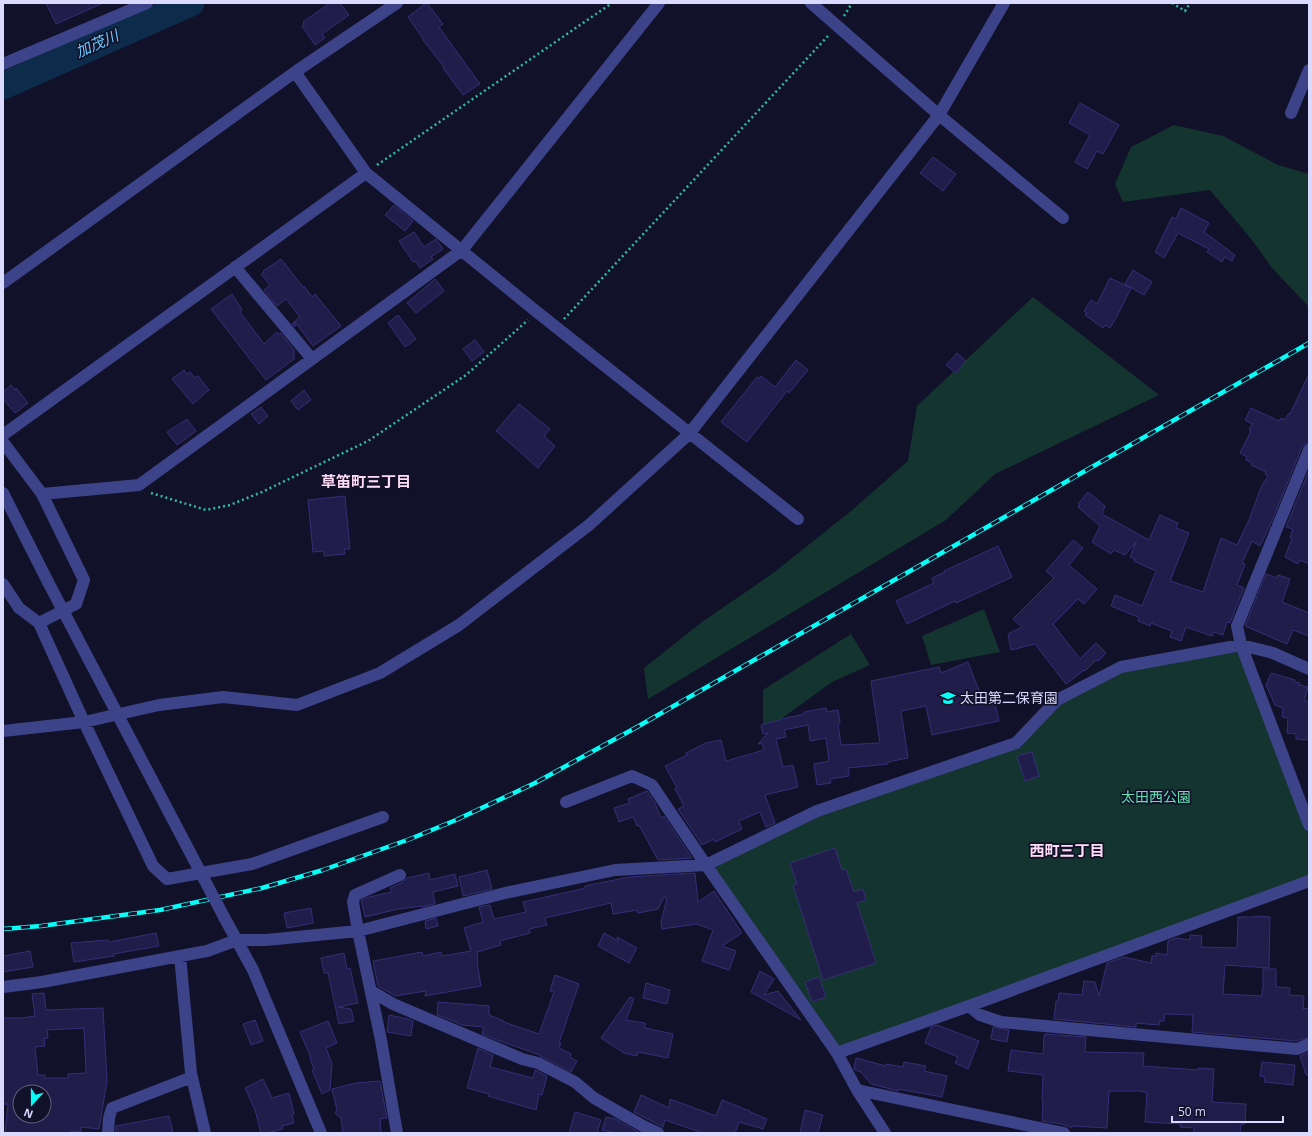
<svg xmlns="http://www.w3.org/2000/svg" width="1312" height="1136" font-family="'Open Sans','Noto Sans JP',sans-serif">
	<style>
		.green { fill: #14342f }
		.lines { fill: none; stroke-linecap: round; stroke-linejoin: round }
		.river { stroke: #0d2c4c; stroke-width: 27 }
		.building { fill: #211d4a; stroke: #342f76; fill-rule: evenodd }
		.path { stroke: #31bba2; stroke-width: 2.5; stroke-dasharray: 2 3; stroke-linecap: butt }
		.minor { stroke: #3c4388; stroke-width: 12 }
		.rail-casing { stroke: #08fdf7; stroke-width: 4.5 }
		.rail { stroke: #12112a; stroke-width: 3; stroke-dasharray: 9; stroke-linecap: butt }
		.minor-bridge { stroke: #3c4388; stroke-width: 12 }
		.labels { text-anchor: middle; stroke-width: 3.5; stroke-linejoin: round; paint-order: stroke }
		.poi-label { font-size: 14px; fill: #dadaff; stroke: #12112a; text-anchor: start }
		.park-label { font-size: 14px; fill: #65e0b2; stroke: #12112a }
		.water-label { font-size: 15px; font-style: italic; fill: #69cbfe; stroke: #12112a }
		.neighbourhood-label { font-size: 15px; font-weight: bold; fill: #ffdcf6; stroke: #12112a }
	</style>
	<rect width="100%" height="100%" fill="#12112a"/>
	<path class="green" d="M1174 125 1223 136 1278 165 1309 174V307L1272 268 1252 240 1210 190 1123 202 1115 184 1131 147Z
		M1033 297 1159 395 995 474 946 520 648 699 644 668 702 622 772 574 851 511 908 461 917 406Z
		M984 609 1000 652 931 665 922 636Z
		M851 634 870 665 832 682 763 732V690Z
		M1241 645 1309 825V881L837 1053 706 865 817 811 1016 743 1057 700 1121 667Z"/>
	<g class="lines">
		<path class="river" d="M3 86 191 3"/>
	</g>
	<path class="building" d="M46 3H103L56 24Z
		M330 3H340L349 15 322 34 325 38 315 45 302 26 304 24 303 22Z
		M426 3H427L443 24 439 27 480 84 463 95 443 68 444 67 423 40H424L408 17Z
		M1080 103 1119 125 1103 154 1097 151 1087 169 1075 162 1090 135 1069 123Z
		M933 157 956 174 943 191 920 173Z
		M394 205 413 221 405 231 385 215Z
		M1181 208 1209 223 1204 232 1235 255 1232 261 1225 257 1222 262 1207 252 1209 249 1178 233 1164 258 1155 252 1172 217 1176 219Z
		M414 232 424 247 436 239 443 249 431 257 433 259 420 268 415 261 413 262 399 241Z
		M281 259 303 287 304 286 312 297 315 294 341 326 313 346 295 322V327L292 324 300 317 286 299 277 306 264 290 270 285 261 274 264 272 263 271Z
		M1133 270 1152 282 1144 295 1125 284Z
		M1110 278 1131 288 1117 316 1110 328 1105 325 1103 328 1085 315 1087 313 1084 311 1091 300 1097 304Z
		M435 279 444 291 416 313 407 303Z
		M232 294 241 308 242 310 240 312 264 344 277 332 279 335 281 333 294 350V359L266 380 211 309Z
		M398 315 416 339 405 347 388 323Z
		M475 340 484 352 472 361 463 349Z
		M957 353 966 361 956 373 946 365Z
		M796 360 808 370 789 393 787 391 747 442 721 422 757 377 758 379 761 376 775 387Z
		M184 370 187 374 190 372 195 378 198 376 209 390 193 404 172 379Z
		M1309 374V443L1305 444 1302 447 1272 521 1260 546 1252 541 1242 563 1245 564 1237 585 1244 588 1230 623 1227 622 1223 635 1214 632 1212 636 1186 627 1181 641 1170 637 1172 631 1151 623 1150 626 1138 621 1139 618 1138 617 1111 606 1115 595 1142 606 1156 571 1134 561 1135 559 1130 557 1136 542 1125 555 1114 550 1111 554 1092 542 1100 526 1078 507 1080 506 1078 504 1088 492 1105 506 1102 514 1149 540 1160 515 1178 523 1176 528 1189 533 1170 581 1203 592 1221 538 1237 545 1249 520 1262 485 1268 476 1265 474 1266 472 1251 465 1252 463 1246 460 1247 457 1240 453 1251 431 1249 430 1252 424 1245 420 1251 408 1279 421 1281 418 1285 420 1288 414H1290Z
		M11 385 15 390 16 388 28 403 15 413 3 399V392Z
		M304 390 311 400 298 410 291 401Z
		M519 404 550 429 544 436 555 446 538 468 496 431Z
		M261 407 268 416 259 424 251 414Z
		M187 419 196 431 177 445 167 432Z
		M1309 470V564L1300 560 1298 564 1285 557 1292 538 1290 537 1293 529 1286 527Z
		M345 496 350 549H344L345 554 324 556V551L313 552 308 500Z
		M1073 540 1083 548 1069 565 1097 589 1084 604 1078 599 1053 624 1080 659 1096 643 1106 653 1098 661 1096 660 1085 671 1084 670 1066 684 1035 644 1011 650 1008 634 1022 627 1013 619 1054 578 1046 571Z
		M998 546 1012 577 956 603 955 601 907 624 896 601 934 583 932 578 945 572 944 571Z
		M1266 574 1277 578 1278 575 1290 579 1282 602 1309 613V636L1293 630 1287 644 1245 626Z
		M968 662 981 696 993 694 999 721 932 735 926 706 901 711 908 758 888 762V764L848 768 849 776 830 779 831 783 817 785 814 764 829 761 826 738 810 741 808 725 784 730 786 737 776 739 783 767 793 765 798 787 765 795 775 823 766 827 760 812 739 821 742 829 715 842 714 839 702 845 678 809 684 806 675 789 677 788 665 766 687 755 686 753 706 743 721 740 726 761 764 750 762 743 758 744 768 733 763 734 761 725 780 720 782 718V719L804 714V712L826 708 827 712 838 710 840 723 838 724 841 745 880 743 871 681 939 667 941 673Z
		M1271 673 1295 680 1294 682 1300 683 1299 685 1308 687 1304 701H1309V740L1296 739V734L1287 733 1288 718 1282 717 1283 708 1275 705 1266 685Z
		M1032 752 1039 776 1025 781 1017 756Z
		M647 791 655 803 661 818 664 816 692 858 658 860 639 825 637 826 633 817 619 822 614 808 630 803 628 799Z
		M835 848 842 870 846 869 854 892 863 889 866 900 857 903 876 963 823 980 793 885 797 884 790 863Z
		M487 870 492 889 463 896 459 877Z
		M429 873 430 880 455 874 458 886 433 892 435 903 434 904 422 907V906L413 907 394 910 365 917 361 900 369 897 392 892 390 888 403 882 407 878Z
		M695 873 698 902 714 891 742 933 722 946 736 951 729 970 702 961 713 930 697 924 662 929 661 922 667 898 664 897 658 909 638 913 637 910 613 914 611 903 545 918 547 925 529 929 530 933 500 941 501 945 477 952 478 962H477L481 986 425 996 426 991 395 996 378 986 373 961 422 952 423 956 441 952 442 956 471 951 464 928 483 922 479 907 490 905 494 919 526 912 523 902 577 890 585 888V886L629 877Z
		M311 908 313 923 287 928 284 913Z
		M1255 916 1270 917 1269 968 1225 965 1223 994 1262 996V990H1263V969H1276V987L1290 988 1289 995 1304 996 1303 1009 1309 1008V1037L1296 1041 1192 1032 1193 1015 1165 1014 1164 1021H1160L1159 1025 1136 1023V1027L1054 1019 1056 1001H1058L1059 993 1082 995 1084 981 1095 982 1099 996 1107 963 1124 957 1151 963 1152 956H1156V953L1167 955 1168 941 1176 938 1190 940V935L1202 936 1201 947 1237 948 1238 917H1255Z
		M436 918 438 926 426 929 425 921Z
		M156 933 159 946 113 954 114 956 74 962 71 943 108 940 109 942Z
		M604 933 618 941 617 937 637 948 629 963 598 946Z
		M30 951 33 967 3 972V956Z
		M344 953 347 969 350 968 358 1003 338 1007 351 1009 354 1021 339 1024 328 973H324L321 958Z
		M760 971 774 979 764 995 778 991 801 1020 751 992Z
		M555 975 579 984 559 1043H561L559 1048 571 1054 570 1057 577 1061 571 1072 540 1056V1055L497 1040 482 1034 484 1027 462 1025 457 1023V1022L453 1021 437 1015 438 1002 489 1006V1015L504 1021V1022L539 1034 554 992 550 991Z
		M819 977 826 997 812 1002 805 982Z
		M646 983 670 990 667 1004 643 998Z
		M44 993 46 1010 103 1008 107 1081 99 1129 81 1127V1132L71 1131V1133H5L8 1104H3V1018H22L35 1016 32 994ZM84 1028 86 1073 68 1074V1078H45V1075H38L35 1047 45 1046 44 1039 48 1038 47 1030ZM20 1092H44V1116H20Z
		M630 997 634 999 626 1020 645 1023V1028L673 1034 668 1058 638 1052 637 1056 624 1053 601 1038Z
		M389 1015 408 1019 413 1021 411 1036 387 1032Z
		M255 1020 263 1041 251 1045 243 1024Z
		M328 1021 337 1043 326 1048 332 1064 330 1090 322 1094 312 1070 314 1069 310 1059 311 1058 300 1032Z
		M937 1025 979 1041 968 1069 955 1063 958 1057 925 1043 931 1027Z
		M993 1027 1009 1030 1007 1042 991 1039Z
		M1045 1034 1086 1037 1085 1052 1144 1053 1143 1066 1198 1070V1068L1214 1069 1212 1102 1246 1104 1245 1124H1241L1240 1133H1194V1128L1180 1127 1181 1124 1145 1122 1147 1093 1140 1091H1109L1107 1128 1072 1126V1127H1069L1061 1124 1042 1121 1043 1101H1042L1043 1075 1008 1071 1011 1050 1043 1054 1044 1036H1045Z
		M478 1048 493 1055 490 1067 533 1078 535 1070 547 1076 542 1095 539 1094 536 1110 488 1096 489 1094 467 1088Z
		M1309 1052V1075H1306L1300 1056Z
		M856 1058 886 1066V1064L903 1067 904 1062 926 1066 924 1071 947 1076 942 1097 898 1089V1091L871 1084 861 1072 855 1070 854 1068Z
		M1262 1062 1295 1065 1293 1085 1264 1082 1265 1077 1260 1076Z
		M263 1079 272 1098 289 1093 294 1114 292 1115 294 1123 282 1126 283 1129 267 1133H261L255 1110 245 1088Z
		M380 1081 387 1118 380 1119 381 1133H343L341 1118 335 1113 337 1110 332 1089 356 1083Z
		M641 1095 669 1108 670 1099 716 1116 722 1100 750 1111V1112L767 1119 763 1129 739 1122 735 1133H703L665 1120 663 1127 634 1112Z
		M805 1110 823 1115 818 1133H800Z
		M575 1112 601 1120 597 1133H569Z
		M169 1116 173 1133H116V1126Z
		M606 1117 616 1119 640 1133H616L602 1130Z"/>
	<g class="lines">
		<path class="path" d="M1172 3 1185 11 1190 3
			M844 16 852 3
			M377 165 612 3
			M564 319 828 36
			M151 493 206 510 230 505 262 492 368 441 466 375 528 320"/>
		<path class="minor" d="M811 3 939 115 1063 218
			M3 64 147 3
			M295 72 366 173 537 312 798 519
			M1291 113 1309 70
			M235 267 312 359
			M3 283 295 72 397 3
			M3 435 366 173
			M3 442 42 494 84 580 76 604 39 623
			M1309 450 1237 626 1241 645 1309 825
			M3 493 48 582
			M42 494 139 485 462 250 659 3
			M3 584 19 608 39 623 84 722 153 866 167 879 252 864 383 817
			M3 731 84 722 159 705 223 697 297 705 380 673 459 625 589 525 689 434 939 115 1004 3
			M566 802 632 776 652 785 706 865 837 1053 857 1090 885 1133
			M224 917 253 970 321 1133
			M180 956 191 1073 205 1133
			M3 987 42 982 180 956 207 951 237 940H266L358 931 505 893 615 870 706 865 817 811 1016 743 1057 700 1121 667 1241 645 1273 653 1309 669
			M371 991 393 1004 522 1059 538 1063 575 1082 594 1098 643 1126 658 1133
			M969 1006 980 1015 1001 1022 1297 1049 1309 1044
			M837 1053 969 1006 1309 881
			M857 1090 1064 1133
			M108 1133 109 1118 112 1108 192 1077
			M397 1133 381 1040 358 931 353 902 355 895 400 875"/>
		<g class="rail-casing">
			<path id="rail" d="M3 929 41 926 160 910 262 888 323 870 410 839 456 820 535 783 637 727 1309 343"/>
		</g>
		<use href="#rail" class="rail"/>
		<path class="minor-bridge" d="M48 582 224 917"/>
	</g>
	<defs>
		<g id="school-bare" transform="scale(1.2)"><path d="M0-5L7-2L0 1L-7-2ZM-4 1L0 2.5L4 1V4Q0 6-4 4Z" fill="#08fdf7" stroke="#12112a" stroke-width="2.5" paint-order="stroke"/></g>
	</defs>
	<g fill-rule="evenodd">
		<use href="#school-bare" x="948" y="698"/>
	</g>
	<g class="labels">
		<g class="poi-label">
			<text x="960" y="703">太田第二保育園</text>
		</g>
		<g class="park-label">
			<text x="1156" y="802">太田西公園</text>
		</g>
		<g class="water-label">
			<text transform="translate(97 44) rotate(-24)" y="5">加茂川</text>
		</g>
		<g class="neighbourhood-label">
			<text x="366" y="487">草笛町三丁目</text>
			<text x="1067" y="856">西町三丁目</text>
		</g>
	</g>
	<rect width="1312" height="1136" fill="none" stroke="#dadaff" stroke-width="8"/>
	<g transform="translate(32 1104) rotate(201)"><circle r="19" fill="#12112a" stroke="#62617f"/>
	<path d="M0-3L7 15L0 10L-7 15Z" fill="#08fdf7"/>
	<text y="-6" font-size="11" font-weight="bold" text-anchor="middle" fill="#dadaff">N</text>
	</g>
	<path d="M1172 1116v6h111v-6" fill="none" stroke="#dadaff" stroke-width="2"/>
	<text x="1178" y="1116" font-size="12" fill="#dadaff" stroke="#12112a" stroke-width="3" paint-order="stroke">50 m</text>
</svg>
